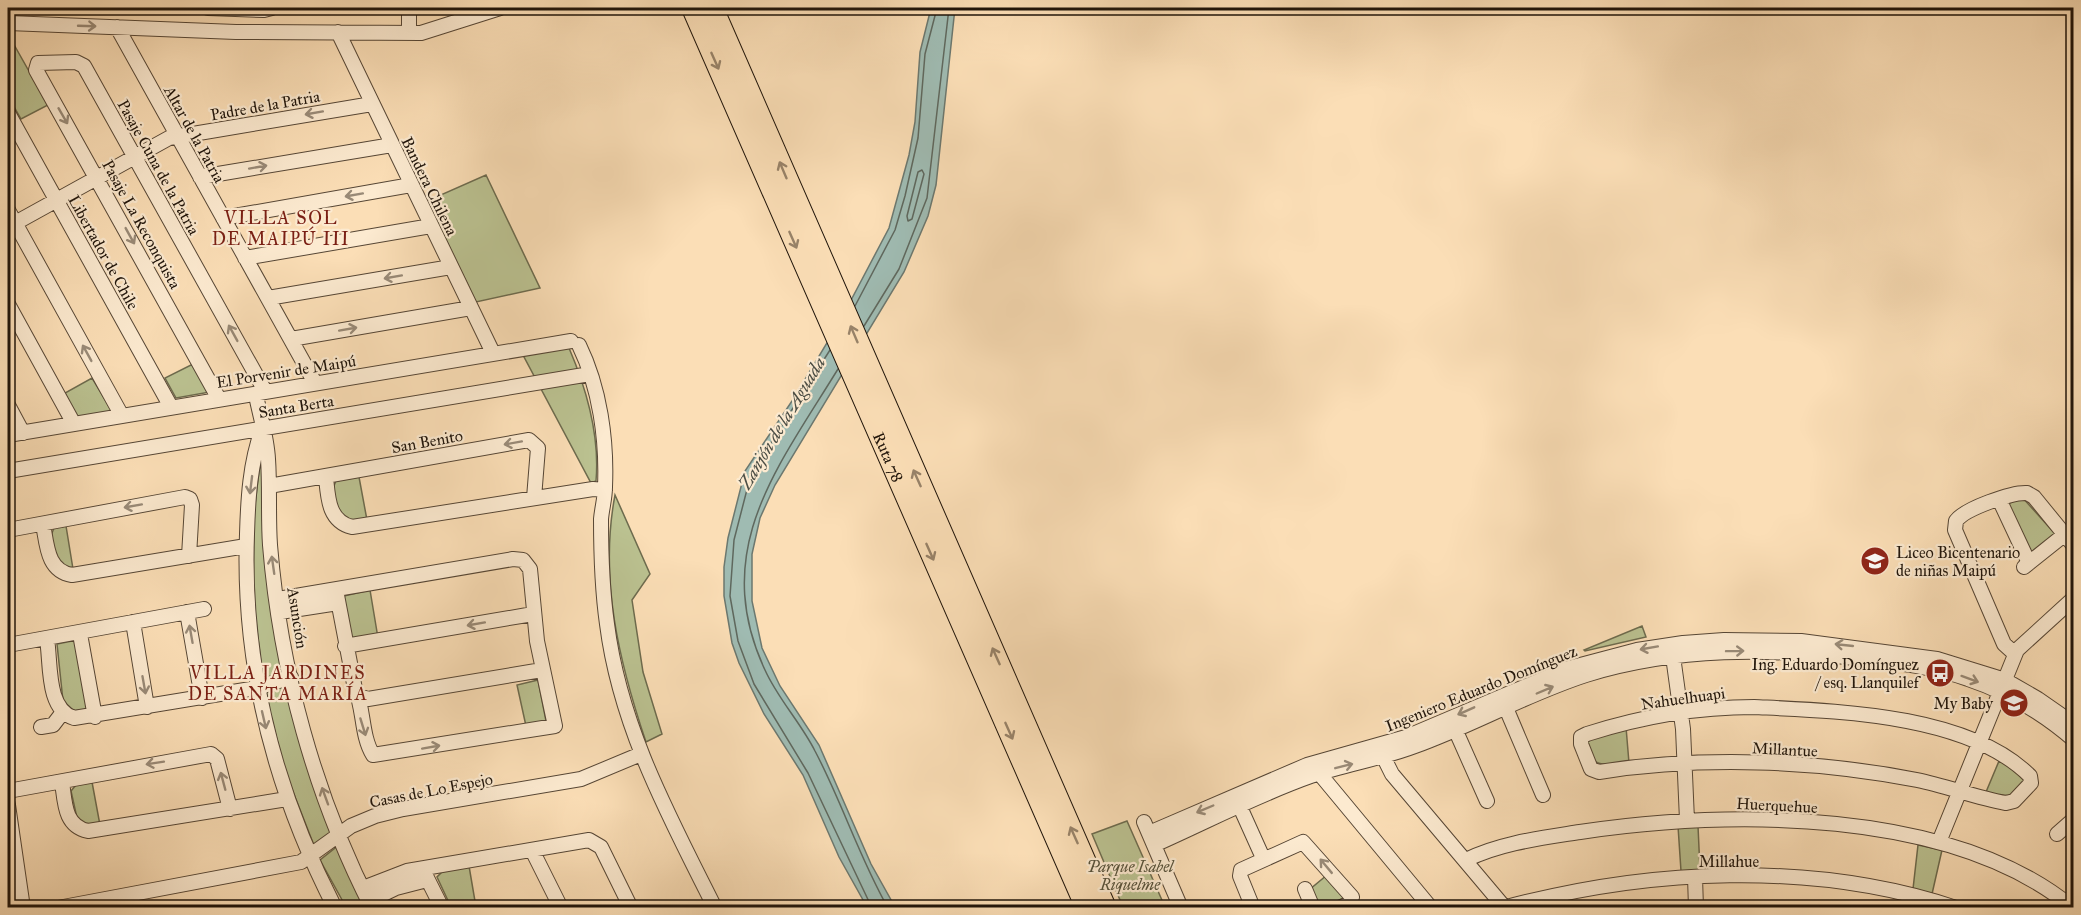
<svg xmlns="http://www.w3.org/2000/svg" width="2081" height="915" font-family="'IM FELL Great Primer',serif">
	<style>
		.green { fill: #bbc291; stroke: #6d6b4e; stroke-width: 1.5 }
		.water { fill: #9fbbb2; stroke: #6c786f; stroke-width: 1.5 }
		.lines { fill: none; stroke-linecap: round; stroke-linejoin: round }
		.shore { stroke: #5f685e; stroke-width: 1.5 }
		.minor-casing { stroke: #564635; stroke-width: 16 }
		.highway-casing { stroke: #1f140a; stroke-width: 22 }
		.minor { stroke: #fcead0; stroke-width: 14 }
		.highway { stroke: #fbdeb6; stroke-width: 20 }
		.oneway { stroke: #998a77 }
		.oneway2 { stroke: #988369 }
		.labels { text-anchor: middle; stroke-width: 4.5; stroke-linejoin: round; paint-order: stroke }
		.street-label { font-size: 16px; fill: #1f140a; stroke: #fcead0 }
		.poi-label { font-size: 16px; fill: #1f140a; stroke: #fcead0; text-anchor: end }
		.park-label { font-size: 16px; font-style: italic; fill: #565139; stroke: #fcead0 }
		.neighbourhood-label { font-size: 18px; letter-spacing: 1.5px; fill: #7a1f14; stroke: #fcead0 }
		.water-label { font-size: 18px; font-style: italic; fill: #4c4e45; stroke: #fcead0 }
	</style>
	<rect width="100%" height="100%" fill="#fbdeb6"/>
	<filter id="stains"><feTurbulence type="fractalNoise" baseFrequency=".00333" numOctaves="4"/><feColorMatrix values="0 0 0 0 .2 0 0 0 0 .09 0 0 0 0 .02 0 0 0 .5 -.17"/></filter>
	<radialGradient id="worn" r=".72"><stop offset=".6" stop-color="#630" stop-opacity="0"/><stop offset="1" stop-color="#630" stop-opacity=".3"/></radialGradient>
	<path class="green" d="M8 34 48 105 21 119 8 96Z
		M486 175 540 288 476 302 427 201Z
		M569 348C587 390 600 435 596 481L591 483 523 355Z
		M193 364 210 392 176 398 165 378Z
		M92 378 112 411 76 418 65 393Z
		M261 455 271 587 287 671 263 680 253 597 254 513Z
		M359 477 367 520 350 521 337 511 333 488 336 481Z
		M615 495 650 574 632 600 643 672 662 734 646 742C619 662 599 579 615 495Z
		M2022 497 2057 536 2030 558 2006 505Z
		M66 526 73 569C57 566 46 543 54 528Z
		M370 590 378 638 351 640 344 596Z
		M1642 626 1646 637 1585 651 1584 650Z
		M77 640 89 709 74 711 63 701 57 644Z
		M538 680 546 721 526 726 517 685Z
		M289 684 333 832 315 848 285 771 265 693Z
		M1626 727 1629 763C1607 765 1586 770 1588 739Z
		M1999 761 2017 769 2026 778 2019 792 2004 798 1986 792Z
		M92 782 100 825H87L77 818 71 791 76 785Z
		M1127 821 1165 907H1123L1092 834Z
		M1678 826H1698L1700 870 1681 871Z
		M339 845 368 907H346L320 860Z
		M1918 845 1942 850 1932 894 1913 889Z
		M469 866 476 907H451L437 877 443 871Z
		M1327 875 1346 897C1340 907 1328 907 1317 907L1309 890Z"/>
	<path class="water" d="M931 8H955L936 185 928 216 904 272 775 485 760 518 752 554V601L762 648 780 686 819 745 871 864 895 907H867L839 857 803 775 764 714 739 663 732 643 724 596V567L728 538 745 471 792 401 839 323 889 228 909 155 915 122 920 52Z"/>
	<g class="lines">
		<path class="shore" d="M922 170 924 174 912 219 908 221 907 216 918 172Z
			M855 306 895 230 905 196 918 138 925 54 937 8
			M864 326 899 269 927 198 949 8
			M830 350 751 474 734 540 730 596 738 641 754 684 808 773 872 908
			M838 369C778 467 709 550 765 670 778 699 801 723 815 751 842 802 859 857 888 908"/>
		<g class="minor-casing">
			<path id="minor" d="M208 8 264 10 272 8
				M8 23 236 32 421 33 500 8
				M117 27 315 383
				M338 32 493 353
				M409 33V8
				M8 113 171 407
				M200 177 392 145
				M8 210 122 416
				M223 218 411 185
				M8 227 169 138 372 104
				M245 258 431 226
				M268 298 451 267
				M8 304 74 424
				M291 339 471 308
				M579 345C600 388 607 440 605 487 605 498 602 508 601 519 601 554 602 589 607 624 620 727 669 816 715 908
				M219 399 36 70 38 63 76 62 84 66 265 391
				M257 400C261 419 267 439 268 459 270 487 268 516 270 545 280 669 315 797 372 908
				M8 405 23 433
				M262 430C250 463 248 499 247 534 242 666 275 791 335 908
				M8 435 571 341
				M8 471 590 374
				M326 477C328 497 328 521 352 527L593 489 605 490
				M269 486 529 440 538 448 534 498
				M1999 499 2029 563
				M43 524C47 545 47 571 72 575L246 546
				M8 530 185 497 190 499 192 505 189 556
				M2024 567 2064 535
				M278 599 513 559 523 560 530 569 537 641 555 726 373 755C361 736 364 707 355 689L336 590
				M187 612 202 698
				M280 612 338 603
				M133 622 147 707
				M80 634 95 717
				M47 639C51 663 46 709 74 718L257 688 291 677
				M8 645 204 609
				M345 646 533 614
				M1672 649 1683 729 1687 820
				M2015 654 2004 644 1955 530 1956 521C1964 509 2012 492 2027 493L2034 497 2074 546
				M359 696 368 699 542 670
				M1754 707C1837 711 1968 714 2030 776L2031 783 2014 801 2006 803C1976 798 1947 786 1917 780 1814 760 1702 756 1599 772L1591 769 1581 744V737L1587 734C1640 717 1698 707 1754 707Z
				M1506 708 1543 795
				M41 727 53 725 63 712
				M1455 729 1487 801
				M1380 750 1392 774 1505 908
				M1319 773 1431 908
				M62 782C65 802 64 826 88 831L287 799
				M8 791 211 754 217 759 230 809
				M1236 798 1263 858
				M8 805 23 908
				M1144 822 1181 908
				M1149 833 1307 765 1406 737 1569 668 1637 650 1683 643 1724 640 1801 641 1937 659 2005 680 2038 699 2074 724
				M2057 834 2074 819
				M1939 842 2017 650 2074 598
				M1154 845C1206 822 1257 795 1311 776 1345 764 1381 759 1415 746 1473 725 1527 694 1586 675 1677 647 1770 648 1863 659 1898 663 1935 667 1968 679 2007 692 2043 713 2074 740
				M532 850 561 908
				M1466 860C1500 843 1542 838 1580 832 1729 810 1950 807 2073 908
				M424 872 442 908
				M1695 877 1696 908
				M363 888 407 871 589 840 601 847 631 908
				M1305 889 1313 908
				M8 892 10 908
				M369 901 396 888 427 880
				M58 908 301 862 351 826 375 816 403 809 581 779 641 754
				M1253 908 1240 876 1241 870 1303 842 1352 897 1350 903 1339 908
				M1503 908C1647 869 1812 860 1956 908"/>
		</g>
		<g class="highway-casing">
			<g id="highway">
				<path id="s1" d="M692 8 1086 908"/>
				<path d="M713 8 1106 908"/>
			</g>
		</g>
		<use href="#minor" class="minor"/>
		<use href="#highway" class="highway"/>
	</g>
	<defs><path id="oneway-shaft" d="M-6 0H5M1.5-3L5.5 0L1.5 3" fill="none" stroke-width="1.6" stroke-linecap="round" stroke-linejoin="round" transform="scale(1.5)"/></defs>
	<g class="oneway">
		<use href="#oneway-shaft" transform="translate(87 26) rotate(2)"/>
		<use href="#oneway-shaft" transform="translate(314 113) rotate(170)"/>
		<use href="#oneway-shaft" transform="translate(63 116) rotate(60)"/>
		<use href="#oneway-shaft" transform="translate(258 167) rotate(-10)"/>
		<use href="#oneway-shaft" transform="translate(354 195) rotate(170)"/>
		<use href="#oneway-shaft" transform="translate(130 236) rotate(61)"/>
		<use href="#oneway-shaft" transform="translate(393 277) rotate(170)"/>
		<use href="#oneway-shaft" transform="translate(348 329) rotate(-10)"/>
		<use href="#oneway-shaft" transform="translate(233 333) rotate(-119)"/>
		<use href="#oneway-shaft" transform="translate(87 353) rotate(-119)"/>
		<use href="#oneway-shaft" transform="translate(513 443) rotate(170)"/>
		<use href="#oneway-shaft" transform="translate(251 485) rotate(97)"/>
		<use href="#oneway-shaft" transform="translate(133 506) rotate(170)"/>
		<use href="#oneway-shaft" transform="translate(273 565) rotate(-98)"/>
		<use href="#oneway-shaft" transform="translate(476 624) rotate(170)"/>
		<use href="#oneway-shaft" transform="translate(191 634) rotate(-100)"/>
		<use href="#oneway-shaft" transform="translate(1844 645) rotate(-174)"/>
		<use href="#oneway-shaft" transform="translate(1649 648) rotate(170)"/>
		<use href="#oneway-shaft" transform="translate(1735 651) rotate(-1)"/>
		<use href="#oneway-shaft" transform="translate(1970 679) rotate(20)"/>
		<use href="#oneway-shaft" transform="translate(144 685) rotate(80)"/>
		<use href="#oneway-shaft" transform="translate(1545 690) rotate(-23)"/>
		<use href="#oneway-shaft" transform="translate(1466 711) rotate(156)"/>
		<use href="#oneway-shaft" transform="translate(264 720) rotate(77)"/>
		<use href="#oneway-shaft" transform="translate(363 727) rotate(73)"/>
		<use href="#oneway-shaft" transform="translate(431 747) rotate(-10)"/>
		<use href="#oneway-shaft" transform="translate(155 763) rotate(171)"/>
		<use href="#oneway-shaft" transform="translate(1344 766) rotate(-14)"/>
		<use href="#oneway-shaft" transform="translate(223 781) rotate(-105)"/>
		<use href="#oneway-shaft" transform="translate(325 796) rotate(-110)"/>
		<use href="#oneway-shaft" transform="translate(1205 809) rotate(157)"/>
		<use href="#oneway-shaft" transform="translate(1326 866) rotate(-130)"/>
	</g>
	<g class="oneway2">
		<use href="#oneway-shaft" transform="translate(715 61) rotate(66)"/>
		<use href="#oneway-shaft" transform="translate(783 170) rotate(-113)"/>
		<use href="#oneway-shaft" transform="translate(793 240) rotate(66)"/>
		<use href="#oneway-shaft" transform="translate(854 334) rotate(-113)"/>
		<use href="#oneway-shaft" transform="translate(917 478) rotate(-114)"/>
		<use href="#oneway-shaft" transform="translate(930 552) rotate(66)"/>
		<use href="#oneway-shaft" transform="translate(996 656) rotate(-114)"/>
		<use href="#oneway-shaft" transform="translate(1009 731) rotate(66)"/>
		<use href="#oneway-shaft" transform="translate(1074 835) rotate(-114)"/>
	</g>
	<defs>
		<g id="school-disc" transform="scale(1.5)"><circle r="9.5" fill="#8f2418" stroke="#fcead0"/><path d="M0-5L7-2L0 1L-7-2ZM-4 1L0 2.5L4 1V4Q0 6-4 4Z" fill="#fff"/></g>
		<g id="bus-disc" transform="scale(1.5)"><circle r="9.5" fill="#8f2418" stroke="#fcead0"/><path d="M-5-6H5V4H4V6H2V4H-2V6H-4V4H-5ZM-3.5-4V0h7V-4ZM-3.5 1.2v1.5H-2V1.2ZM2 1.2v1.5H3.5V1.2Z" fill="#fff"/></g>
	</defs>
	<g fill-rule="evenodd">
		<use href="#school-disc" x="1875" y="561"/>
		<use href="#bus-disc" x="1940" y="673"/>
		<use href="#school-disc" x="2014" y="703"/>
	</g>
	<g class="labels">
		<g class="street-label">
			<text transform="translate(265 105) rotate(-10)" y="6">Padre de la Patria</text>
			<text transform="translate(195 134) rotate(61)" y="6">Altar de la Patria</text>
			<text transform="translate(159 167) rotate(61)" y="6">Pasaje Cuna de la Patria</text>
			<text transform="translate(430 186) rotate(64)" y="6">Bandera Chilena</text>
			<text transform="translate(142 224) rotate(61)" y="6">Pasaje La Reconquista</text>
			<text transform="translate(104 252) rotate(61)" y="6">Libertador de Chile</text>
			<text transform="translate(286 371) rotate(-9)" y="6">El Porvenir de Maipú</text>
			<text transform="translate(296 406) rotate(-9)" y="6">Santa Berta</text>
			<text transform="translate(427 441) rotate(-10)" y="6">San Benito</text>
			<text dy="6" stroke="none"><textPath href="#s1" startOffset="490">Ruta 78</textPath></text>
			<text transform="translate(298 618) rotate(81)" y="6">Asunción</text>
			<text transform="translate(1481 688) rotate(-22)" y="6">Ingeniero Eduardo Domínguez</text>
			<text transform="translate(1683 698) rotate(-8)" y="6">Nahuelhuapi</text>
			<text transform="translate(1785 749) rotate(3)" y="6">Millantue</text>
			<text transform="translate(431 790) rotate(-11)" y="6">Casas de Lo Espejo</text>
			<text transform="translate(1777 805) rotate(3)" y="6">Huerquehue</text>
			<text x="1729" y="867">Millahue</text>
		</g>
		<g class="poi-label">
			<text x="1896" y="558" text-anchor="start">Liceo Bicentenario<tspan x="1896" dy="18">de niñas Maipú</tspan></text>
			<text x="1919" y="670">Ing. Eduardo Domínguez<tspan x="1919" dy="18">/ esq. Llanquilef</tspan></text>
			<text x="1993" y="709">My Baby</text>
		</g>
		<g class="park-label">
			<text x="1130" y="872">Parque Isabel<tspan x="1130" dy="18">Riquelme</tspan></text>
		</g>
		<g class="neighbourhood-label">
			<text x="281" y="224">VILLA SOL<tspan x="281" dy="21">DE MAIPÚ III</tspan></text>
			<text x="278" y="679">VILLA JARDINES<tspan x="278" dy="21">DE SANTA MARÍA</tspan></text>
		</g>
		<g class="water-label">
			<text transform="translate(782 423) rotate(-59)" y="6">Zanjón de la Aguada</text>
		</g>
	</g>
	<rect width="2081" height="915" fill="none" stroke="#fbdeb6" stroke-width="30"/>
	<rect x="9" y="9" width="2063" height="897" fill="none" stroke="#1f140a" stroke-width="3"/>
	<rect x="15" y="15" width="2051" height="885" fill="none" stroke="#1f140a" stroke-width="1.5"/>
	<rect width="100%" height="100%" filter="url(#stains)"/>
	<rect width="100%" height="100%" fill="url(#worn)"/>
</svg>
